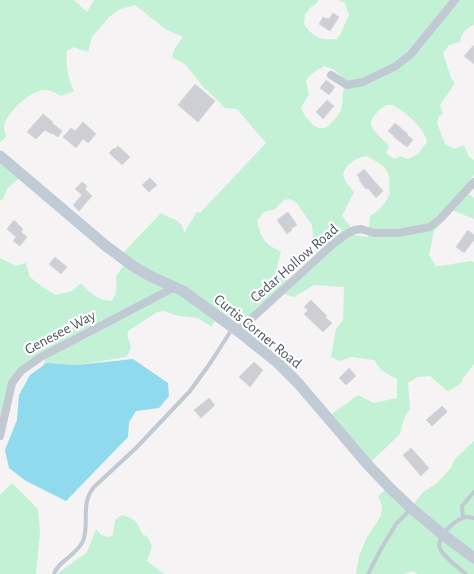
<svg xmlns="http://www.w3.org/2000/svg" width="474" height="574" font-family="'Alegreya Sans',sans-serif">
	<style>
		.green { fill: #c3f1d5; fill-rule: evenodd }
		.water { fill: #90daee }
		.building { fill: #cdcfd5; stroke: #d7d9de }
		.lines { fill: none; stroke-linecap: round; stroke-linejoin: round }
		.lane { stroke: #c1cad2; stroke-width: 4 }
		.street { stroke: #c1cad2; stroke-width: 8 }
		.secondary { stroke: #c1cbd6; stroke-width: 11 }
		.labels { text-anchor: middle; stroke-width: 4.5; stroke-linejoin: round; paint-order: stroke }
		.street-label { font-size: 15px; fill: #4a5661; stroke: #fff }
	</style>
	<rect width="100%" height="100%" fill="#f5f3f3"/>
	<path class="green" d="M0 0H74L87 12 94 0H319L314 6H312L305 14 304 24C313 37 320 41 337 39L340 35 349 15 345 3 338 0H474V25C466 28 462 33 460 42L449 45 443 53 451 78 455 83 440 105 443 114 439 116 437 123 445 144 454 149 464 145 469 157 474 160V175L464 189 474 198V219L452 210 448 209 441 224 434 231 429 255 436 266C443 266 450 265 457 263 461 262 465 263 469 261L474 262V364L463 378 462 382 454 388 447 391 430 376 418 377 408 383 410 409 404 418 400 434 371 462 329 416 358 395 374 403 397 398V379L381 370 374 360 351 357 340 361 331 357 336 329 343 320 344 287 314 285 294 297 287 295 282 290 239 326 222 315 213 323 212 327 198 318 179 316 164 311 157 312 128 331C125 343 137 343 126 357L78 365 53 363 42 367 45 360 50 355 18 374 0 433V258L16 266 26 263 30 277 42 287 56 295 72 291 81 283C90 293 97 300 111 301 118 295 116 284 116 276L126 262 123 253 161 213C172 220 182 218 184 233L197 212 200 213 266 143 237 109 225 108 209 92 204 88 186 65 172 57 175 48 183 37 165 29 135 5 120 9 109 17 92 37 88 52 74 47 67 51C65 64 68 79 74 91L61 96C57 94 51 90 46 90 32 89 8 111 4 125 4 128 5 133 6 137L0 142ZM324 66C338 71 342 73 344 88L343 91C342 112 342 112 327 127 325 128 321 128 319 128 312 126 303 114 301 108L309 94 306 81C310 74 317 70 324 66ZM386 105H393C405 112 425 128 427 142L418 154 408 159 400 156 395 159 391 157 386 153 389 146C371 127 361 124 386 105ZM366 156C374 160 388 166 389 177 390 183 388 187 390 193 386 203 379 211 370 216L368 237 354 235 352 228 342 216 354 192C345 181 337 174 351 163 356 159 359 157 366 156ZM289 199 296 202 312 225 313 234 310 242 319 255 288 282 277 266 281 252C277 249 273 248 269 245 262 240 259 229 257 221L262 214 266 211 274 210 284 200Z
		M0 157 21 176 7 189 3 199 0 201Z
		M474 441V574H418L413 571 404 574H356L359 556 367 537 381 516 382 506 378 496 391 485 413 505 422 493 437 483 451 468 454 460Z
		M12 483 38 509 40 532 36 574H0V495Z
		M122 515C136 519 137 522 143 535L147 536 152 546 147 561 159 570 163 574H57L87 552 96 529 101 535 108 537 113 535 115 520Z"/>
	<path class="water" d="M133 359 168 383 169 396 159 408 136 411 129 422 128 437 66 501 26 481 9 468 5 450 17 420 19 395 30 375 47 363 77 365Z"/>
	<path class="building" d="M333 13 339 17 330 31 319 24 323 17 327 19V18L329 19Z
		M474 45V64L464 56Z
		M326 80 335 87 329 95 320 88Z
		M195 84 215 101 198 122 178 105Z
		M327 100 334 106 323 119 316 112Z
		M43 114 53 122 52 123 62 131 58 137 52 133 51 134 45 130 36 139 27 132Z
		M83 122 96 134 88 143 83 139 76 148 63 137 71 128 75 131Z
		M395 123 408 134 407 135 413 140 407 147 394 137V136L388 131Z
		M118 146 130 157 122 165 109 153 114 148 115 149Z
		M364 169 383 191 376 198 368 188 366 189 359 180 360 179 357 175Z
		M150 178 157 185 149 192 142 185Z
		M82 182 87 186 85 189 92 196 79 211 73 205 82 195 75 189Z
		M288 212 297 225 291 229 292 230 287 234 277 220Z
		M14 220 23 229 21 232 27 237 20 246 13 241 16 237 7 229Z
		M468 230 474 235V240L464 253 456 247Z
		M55 257 67 267 61 274 49 264Z
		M311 300 327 316 325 317 332 323 323 332 304 314 308 310 304 307Z
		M254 362 263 370 250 387 239 377Z
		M349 368 356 376 346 385 339 378Z
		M209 398 215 405 201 418 194 410Z
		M442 406 447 411H446L447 412 432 426 426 420Z
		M411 448 429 468 421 476 403 455Z"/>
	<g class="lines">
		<path class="lane" d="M463 518 462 506 474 492
			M54 574C58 561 76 556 83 541 88 529 84 514 87 501 88 496 91 491 94 487L136 448 190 391 211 362 232 329
			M368 574 381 549 396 524 410 510
			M466 574C458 567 443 557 440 548 435 537 456 519 466 517 469 517 471 518 474 518"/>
		<path class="street" d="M331 75 347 85 363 82 396 66 411 54 455 0
			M238 331 333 244 348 233 355 230 361 229 374 233H398L430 227 441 218 474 182
			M0 436 12 383 21 371 41 357 175 287"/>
		<path class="secondary" d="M0 156 106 246 133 266 150 276 183 291 238 331 278 363 298 383 368 465 391 489 411 508 442 534 474 558"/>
	</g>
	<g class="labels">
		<g class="street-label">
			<text transform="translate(294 263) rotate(-41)" y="5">Cedar Hollow Road</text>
			<text transform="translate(258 331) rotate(39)" y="5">Curtis Corner Road</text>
			<text transform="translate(60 332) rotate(-28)" y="5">Genesee Way</text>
		</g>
	</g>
</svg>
